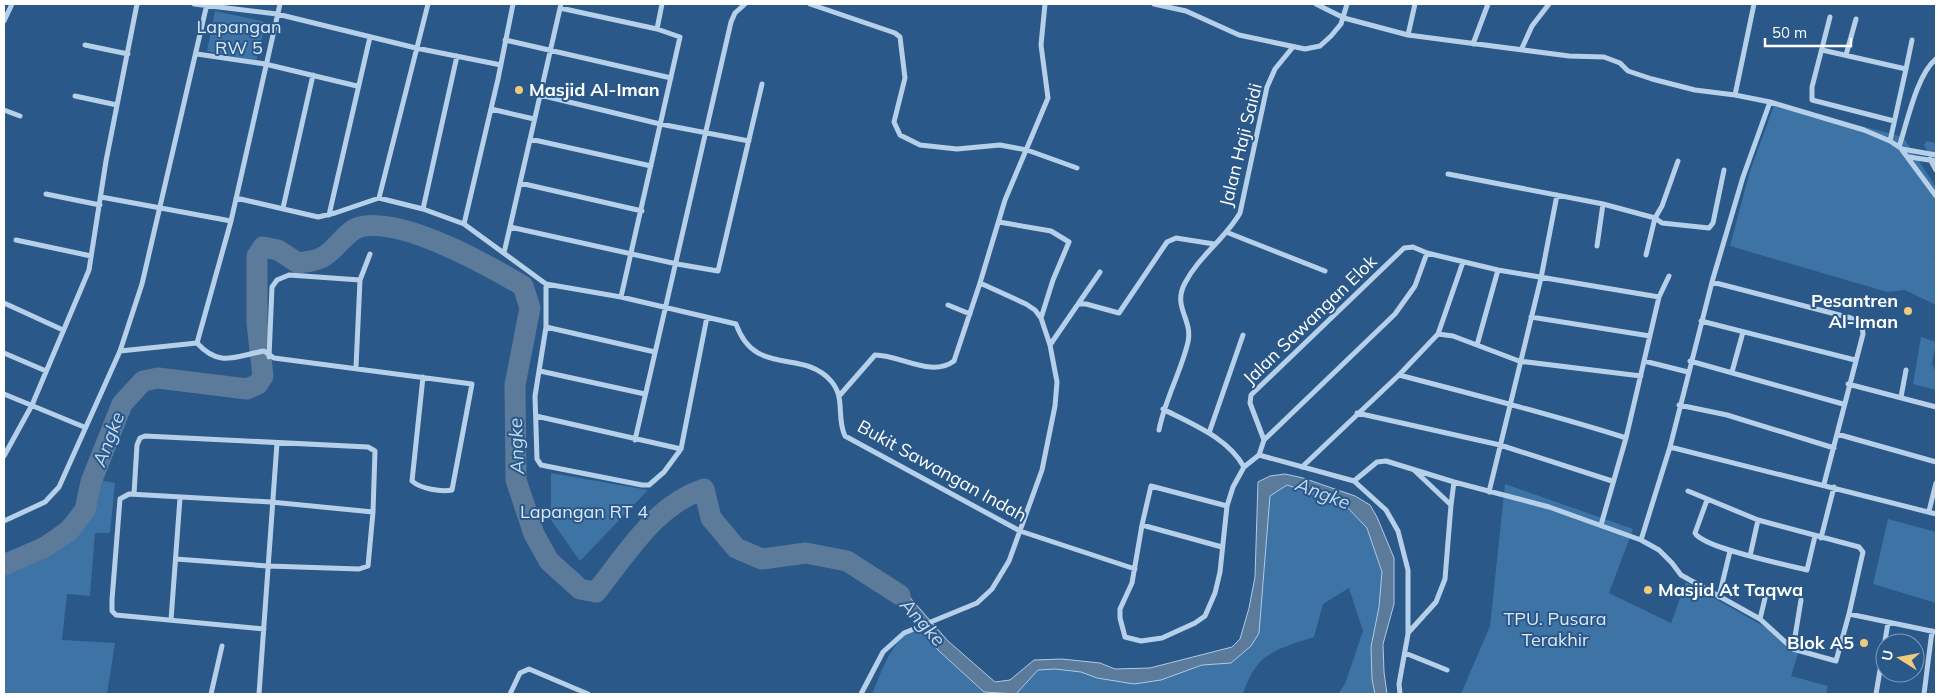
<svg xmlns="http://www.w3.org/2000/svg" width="1940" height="698" font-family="Mulish,sans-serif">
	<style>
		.green { fill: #3e73a5 }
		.water { fill: #5c7b9b; stroke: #accbe9 }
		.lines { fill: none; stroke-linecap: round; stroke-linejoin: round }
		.river { stroke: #5c7b9b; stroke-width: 21 }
		.street { stroke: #b7d0e9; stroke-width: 5 }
		.poi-dot { fill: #efc97e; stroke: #2a5889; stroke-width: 2 }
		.labels { text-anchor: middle; stroke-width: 4; stroke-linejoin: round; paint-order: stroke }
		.park-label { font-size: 18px; fill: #dbe9f7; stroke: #2a5889 }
		.poi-label { font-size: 18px; font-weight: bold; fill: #fff; stroke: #2a5889; text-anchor: start }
		.street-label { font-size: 18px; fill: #fff; stroke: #2a5889 }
		.water-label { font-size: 19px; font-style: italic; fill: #c3daf0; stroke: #2a5889 }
	</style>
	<rect width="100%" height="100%" fill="#2a5889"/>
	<path class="green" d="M215 11 266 22 256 61 207 51Z
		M1775 103 1903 137 1936 187V250L1934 258 1936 259V305L1905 290 1887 292 1730 246 1750 171Z
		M1927 141 1936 143V165L1924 145Z
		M1921 337 1936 342 1932 363 1936 373V390L1913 384Z
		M551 473 648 490 580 561 551 520Z
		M84 477 115 483 110 533H95L90 596 67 594 62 640 115 643 107 694H4V553L35 544 70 515 76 506Z
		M1505 484 1633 529 1609 593 1671 623 1686 582 1800 647 1791 676 1828 686 1826 694H1461L1490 626Z
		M1287 485 1345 505 1367 528 1382 572 1372 679 1375 694H1338L1345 684 1363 631 1349 588 1323 604 1314 637C1275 650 1257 652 1243 694H1011H1016L1038 670 1055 669 1081 672 1115 681 1161 680 1202 665 1231 663 1263 588 1270 495Z
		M1888 519 1936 532V603L1873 584Z
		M918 626 938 650 984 692 997 694H872C884 667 890 641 918 626Z"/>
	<path class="water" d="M1285 474 1303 478 1355 496 1370 505 1377 517 1394 558V604L1383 644 1384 672 1387 694H1375L1372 679 1371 647 1379 607 1382 572 1367 528 1345 505 1287 485 1270 496 1259 633 1251 646 1231 663 1202 665 1161 680 1134 684 1097 678 1081 672 1055 669 1038 670 1016 694 984 692 938 650 914 617 875 582 880 577 906 593 948 641 995 682 1010 680 1034 660 1062 659 1100 663 1115 669 1150 668 1232 647 1240 639 1249 608 1255 577 1258 482 1270 476Z"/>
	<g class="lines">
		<path class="river" d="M4 565 45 547 69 531 85 510 91 482 122 404 143 381 158 378 247 389 258 384 263 376 257 323V256L263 247 278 250 298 263C305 262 315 261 321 258 335 252 345 231 360 227 402 217 486 264 523 286L530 308 515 385 516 480 534 534 549 561 580 589 596 592C627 554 655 505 704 489L711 518 736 548 762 559 806 553 847 561 900 595"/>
		<path class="street" d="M194 4 277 14 416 48 501 65
			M810 4 895 33 900 37 905 78 894 122 900 135 920 145 957 149 1000 145 1027 150 1077 168
			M1154 4 1186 11 1239 35 1305 49 1320 46 1331 36 1341 24 1347 4
			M1316 4 1344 18 1408 35 1569 56 1604 57 1620 63 1628 71 1652 79 1695 90 1735 95
			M1754 4 1735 95 1770 102 1864 130 1890 141 1902 149 1936 155
			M560 8 657 29 680 37 621 297
			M1830 17 1812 87V100L1894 121
			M4 21 12 4
			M657 29 662 4
			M1408 35 1415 4
			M505 40 671 78
			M1473 44 1488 4
			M85 45 128 54
			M1522 48 1532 26 1549 4
			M1822 50 1906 69 1890 141
			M197 54 265 64 357 86
			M1846 55 1856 19
			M1906 69 1912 40
			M540 95 660 124 749 141
			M75 96 117 105
			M491 109 534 119
			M4 110 20 116
			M530 139 651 166
			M1899 147C1907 123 1917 74 1936 59
			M1902 150 1936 196
			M1909 157 1936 161
			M1930 159 1936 170
			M1448 174 1603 204 1655 218 1662 206 1678 161
			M520 183 642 211
			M46 194 100 205
			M101 197 231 221 197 343 120 351
			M236 198 318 217 335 213 379 198
			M379 198 423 209 464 224 546 284 621 297 736 324C755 378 803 348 831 381 846 398 836 417 845 436L1020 531 1135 569
			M379 198 428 4
			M283 208 313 75
			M423 209 457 56
			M329 215 370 37
			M231 221 280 4
			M999 222 1051 231 1069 242 1053 280 1041 318
			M464 224 498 79 513 4
			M510 227 677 264 718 271 762 84
			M1226 232 1325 271
			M16 240 91 256
			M1597 246 1603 204
			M504 253 561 4
			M1646 255 1655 218 1662 223 1709 228 1713 223 1724 170
			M1712 282 1851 318 1862 325 1863 334 1824 484
			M546 284V327L535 396 537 459 541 465 546 466 642 485H649L664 472 681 449 707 317
			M4 303 63 330
			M1078 304H1086L1119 313 1167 242 1176 238 1214 244
			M948 305 970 314
			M1531 317 1650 336
			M1701 321 1855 360
			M546 327 655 352
			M1438 334 1463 262
			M197 343C220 368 235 356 264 351L274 358C340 367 406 375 472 384L452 490C441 492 421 489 412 481L423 377
			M1050 345 1100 272
			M1477 345 1498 270
			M4 353 46 371
			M269 357 272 287 277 280 289 275 360 280
			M1644 361 1688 372
			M1690 361 1843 404
			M356 367 360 280 370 254
			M540 371 645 394
			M1732 372 1743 332
			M1399 375C1475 395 1551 414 1626 438
			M1848 384 1936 407
			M4 394 84 427
			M840 395 875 355C901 355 931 378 954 361L980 283
			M1901 397 1906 370
			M1679 405 1727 415 1834 448
			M1163 409C1193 425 1227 437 1244 467
			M1357 413 1500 445 1612 481
			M536 416 681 449
			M1159 430C1165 399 1181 372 1188 342 1193 319 1172 307 1185 283 1199 256 1225 239 1240 213L1267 87 1275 69 1293 47
			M1209 433 1243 335
			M1837 434 1936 462
			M635 440 731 22 735 13 745 4
			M1264 440 1250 403 1251 395 1404 248 1413 247 1427 253 1498 270 1659 297
			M1670 447 1936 514
			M1259 455 1354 481 1386 510 1398 531 1408 570V634L1399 684 1400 694
			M4 456 32 405 89 270 106 161 137 4
			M1302 467 1399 375 1438 334 1453 336 1519 361 1641 376
			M1354 481 1377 462 1386 461 1454 482 1549 507 1641 540 1659 550 1672 563 1681 575 1760 619 1793 649 1836 661 1849 614 1936 632
			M1688 491 1758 520 1859 547 1863 552 1849 614
			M1489 492 1541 278 1557 195
			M134 494 137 445 140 438 145 436 368 447 375 451 373 512 368 566 359 569 268 566 176 559
			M1707 500 1695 533C1703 548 1787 565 1807 570L1815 536
			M1451 505 1454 482
			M1227 506 1151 486 1142 525 1132 583 1120 609V618L1125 637 1141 641 1162 638 1195 623 1205 616 1215 593 1220 572 1227 506 1233 487 1244 467 1259 455 1264 440 1395 314 1415 286 1427 253
			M1929 511 1936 483
			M4 521 45 502 59 487 120 351 142 284 207 4
			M1142 525 1222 547
			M1601 525 1626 438 1659 297 1669 276
			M1821 538 1834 487
			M1641 540 1670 447 1712 282 1743 177 1770 102
			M1750 556 1758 520
			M1719 597 1730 551
			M1760 619 1766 594
			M171 620 180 498
			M264 629 116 615 112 611V600L120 499 129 494 271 502 373 512
			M1408 633 1436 602 1445 579 1451 505 1414 470
			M1793 649 1801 600
			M1405 653 1447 670
			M211 694 222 646
			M259 694 277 443
			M510 694 520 673 529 669 588 694
			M861 694 883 652 904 633 977 603 992 589 1009 561 1042 470 1055 406 1057 382 1050 345 1041 318 1035 310 1026 304 980 283 1005 200 1048 98 1041 45 1045 4
			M1876 694 1888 623
			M1924 694 1932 631"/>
	</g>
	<g class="poi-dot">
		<circle cx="519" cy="90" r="5"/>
		<circle cx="1908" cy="311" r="5"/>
		<circle cx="1648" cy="590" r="5"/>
		<circle cx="1864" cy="643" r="5"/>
	</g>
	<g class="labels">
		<g class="park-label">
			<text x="239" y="33">Lapangan<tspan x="239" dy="21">RW 5</tspan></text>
			<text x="584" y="518">Lapangan RT 4</text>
			<text x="1555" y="625">TPU. Pusara<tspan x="1555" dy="21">Terakhir</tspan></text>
		</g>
		<g class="poi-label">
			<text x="529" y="96">Masjid Al-Iman</text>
			<text x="1898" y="307" text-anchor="end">Pesantren<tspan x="1898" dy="21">Al-Iman</tspan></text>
			<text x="1658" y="596">Masjid At Taqwa</text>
			<text x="1854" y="649" text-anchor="end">Blok A5</text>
		</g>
		<g class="street-label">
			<text transform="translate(1241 145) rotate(-76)" y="6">Jalan Haji Saidi</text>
			<text transform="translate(1310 320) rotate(-44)" y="6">Jalan Sawangan Elok</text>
			<text transform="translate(942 471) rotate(29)" y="6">Bukit Sawangan Indah</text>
		</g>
		<g class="water-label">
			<text transform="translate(108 439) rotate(-69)" y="7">Angke</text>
			<text transform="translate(516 446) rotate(-92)" y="7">Angke</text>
			<text transform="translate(1323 493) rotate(21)" y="7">Angke</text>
			<text transform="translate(923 622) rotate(48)" y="7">Angke</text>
		</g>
	</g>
	<rect width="1940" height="698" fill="none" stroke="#ffffff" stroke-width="10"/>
	<g transform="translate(1900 658) rotate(281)"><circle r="24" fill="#2a5889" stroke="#7f9bb8"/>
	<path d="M0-4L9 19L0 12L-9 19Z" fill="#efc97e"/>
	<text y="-8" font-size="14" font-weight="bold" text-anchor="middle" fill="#ffffff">U</text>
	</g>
	<path d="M1765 38v8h86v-8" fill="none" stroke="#ffffff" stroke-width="2.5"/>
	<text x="1772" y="38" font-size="15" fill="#ffffff" stroke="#2a5889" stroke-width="4" paint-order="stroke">50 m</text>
</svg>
